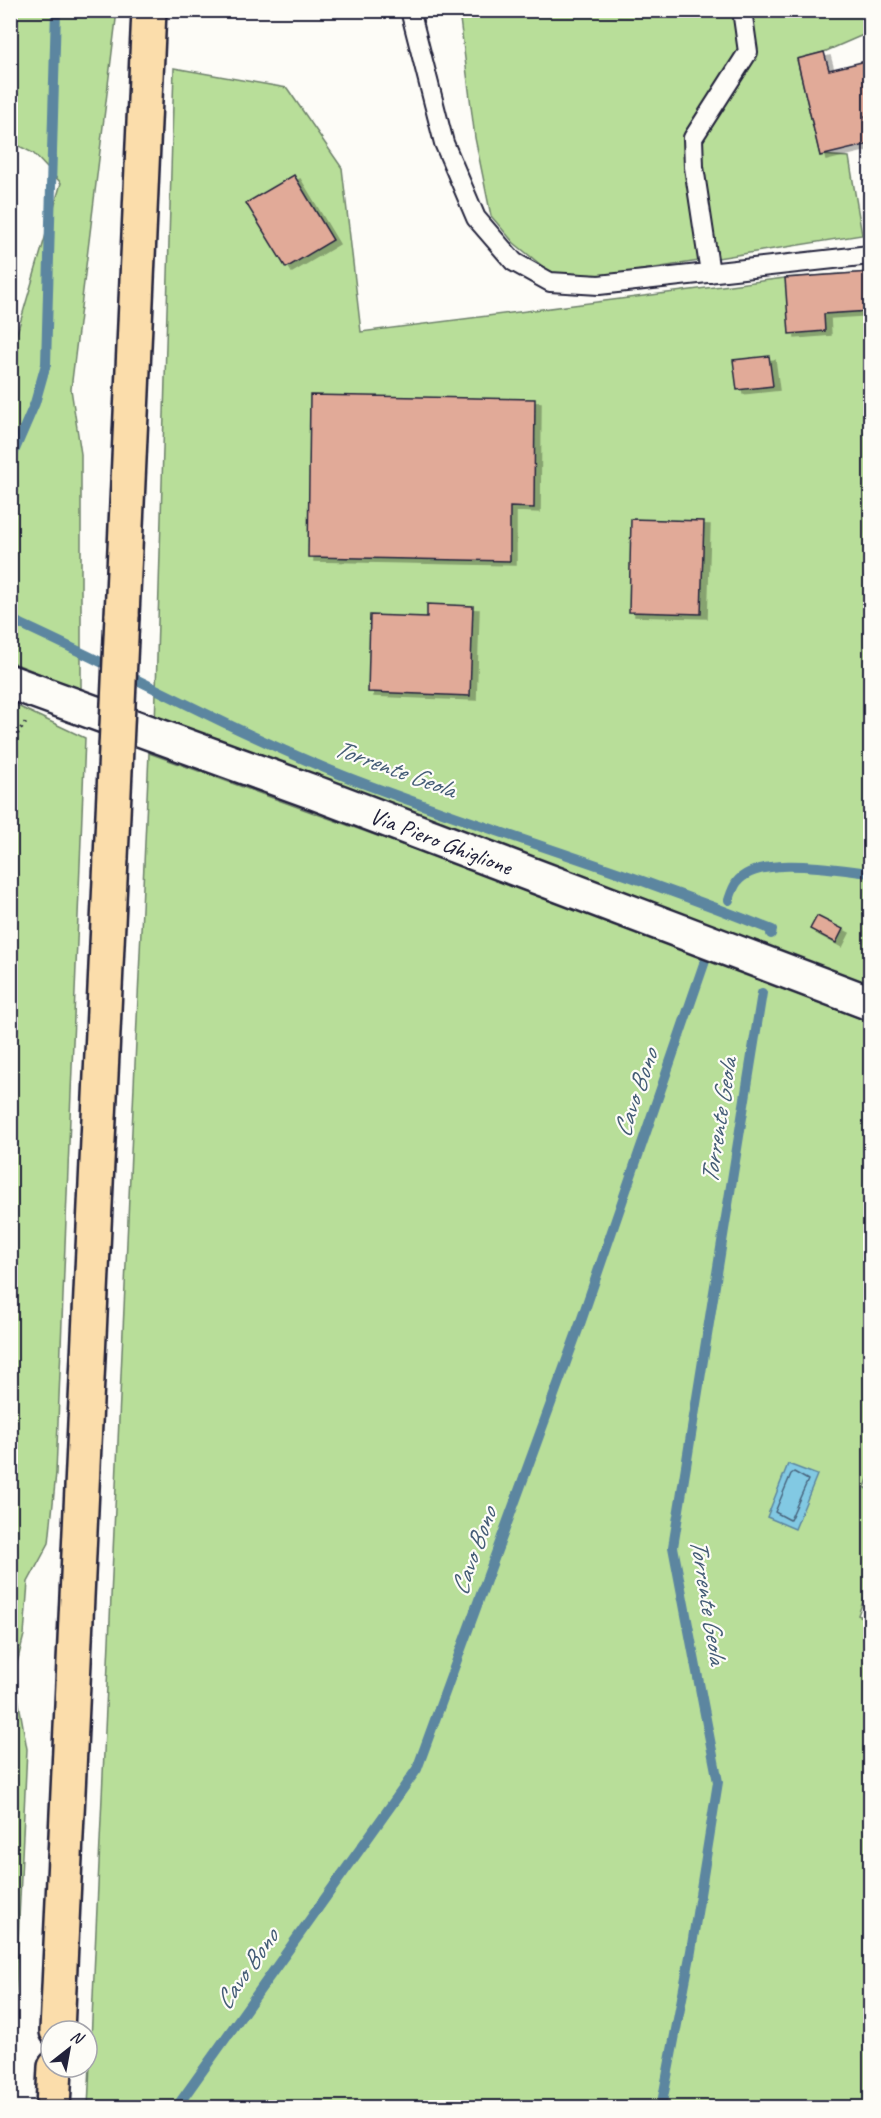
<svg xmlns="http://www.w3.org/2000/svg" width="881" height="2118" font-family="Caveat,sans-serif">
	<style>
		.green { fill: #b8de99; stroke: #6d806a; stroke-width: 1.5 }
		.water { fill: #82c9e3; stroke: #5c86a0; stroke-width: 1.5 }
		.lines { fill: none; stroke-linecap: round; stroke-linejoin: round }
		.shore { stroke: #48657e; stroke-width: 1.5 }
		.stream { stroke: #5c86a0; stroke-width: 10 }
		.building { fill: #e1aa98; stroke: #22223b; stroke-width: 1.5; filter: url(#shadow) }
		.lane-casing { stroke: #22223b; stroke-width: 22 }
		.secondary-casing { stroke: #22223b; stroke-width: 38 }
		.highway-casing { stroke: #22223b; stroke-width: 38 }
		.path { stroke: #22223b; stroke-width: 4; stroke-dasharray: 1.5 4.5; stroke-linecap: butt }
		.lane { stroke: #fdfcf7; stroke-width: 18 }
		.secondary { stroke: #fdfcf7; stroke-width: 33 }
		.highway { stroke: #fbddab; stroke-width: 33 }
		.highway-bridge-casing { stroke: #22223b; stroke-width: 38; stroke-linecap: butt }
		.highway-bridge { stroke: #fbddab; stroke-width: 33 }
		.labels { text-anchor: middle; stroke-width: 4.5; stroke-linejoin: round; paint-order: stroke }
		.street-label { font-size: 24px; fill: #22223b; stroke: #fdfcf7 }
		.water-label { font-size: 26px; font-style: italic; fill: #445c76; stroke: #fdfcf7 }
	</style>
	<defs>
		<filter id="shadow"><feDropShadow dx="6" dy="4" stdDeviation="0" flood-color="#0004"/></filter>
	</defs>
	<rect width="100%" height="100%" fill="#fdfcf7"/>
	<filter id="ink" filterUnits="userSpaceOnUse"><feTurbulence type="fractalNoise" baseFrequency=".0167" numOctaves="2"/><feDisplacementMap in="SourceGraphic" scale="12" xChannelSelector="R" yChannelSelector="G"/><feConvolveMatrix kernelMatrix="1 2 1 2 8 2 1 2 1" color-interpolation-filters="sRGB"/></filter>
	<g filter="url(#ink)">
		<path class="green" d="M11 11H117L71 389 81 454V690L11 662 10 357 61 183 33 153 11 142Z
			M459 11H870V32L824 52 797 59 820 155 849 157 862 235 592 278 552 274 514 243 491 216 475 138Z
			M174 68 287 88 342 168 361 332 785 278 870 272V996L155 726Z
			M11 703 85 738 56 1473 49 1543 28 1582 24 1635 14 1675 27 1749 11 2090Z
			M149 753 485 875 870 1022V1473L865 1488 870 1491V1583L858 1615 870 1620V2107L88 2108Z"/>
		<path class="water" d="M788 1464 817 1475 795 1529 767 1517Z"/>
		<g class="lines">
			<path class="shore" d="M794 1472 808 1480 790 1520 775 1512 791 1474Z"/>
			<path class="stream" d="M10 461 35 403 46 364 56 10
				M10 619C126 671 238 735 357 781 494 833 635 874 772 930L771 934
				M729 900C731 894 733 887 737 882 758 854 840 870 870 873
				M176 2108 417 1769 580 1324 707 955
				M661 2108 691 1951 718 1782 673 1547 762 993"/>
		</g>
		<path class="building" d="M824 52 829 70 870 60V114L865 116 870 144 820 156 797 59Z
			M294 175 333 240 286 268 246 203Z
			M870 272V311L824 314 825 331 789 334 785 278Z
			M769 356 773 386 737 390 733 360Z
			M310 395 535 399 534 508 510 507V561L308 557Z
			M631 519 704 521 701 614 629 612Z
			M427 604 473 606 470 696 368 692 370 615 427 617Z
			M817 916 843 929 836 943 810 929Z"/>
		<g class="lines">
			<g class="lane-casing">
				<path id="lane" d="M410 10 444 143 476 218 514 262 550 282 599 285 870 255
					M710 273 694 167 693 138 748 52 742 10"/>
			</g>
			<g class="secondary-casing">
				<path id="secondary" d="M10 682 316 793 870 1003"/>
			</g>
			<g class="highway-casing">
				<path id="highway" d="M122 616 149 10
					M57 2031 111 858
					M53 2108 55 2067"/>
			</g>
			<path class="path" d="M10 743 26 722"/>
			<use href="#lane" class="lane"/>
			<use href="#secondary" class="secondary"/>
			<use href="#highway" class="highway"/>
			<g class="highway-bridge-casing">
				<path id="highway-bridge" d="M111 858 122 616"/>
			</g>
			<use href="#highway-bridge" class="highway-bridge"/>
		</g>
	</g>
	<g class="labels">
		<g class="street-label">
			<text transform="translate(441 841) rotate(21)" y="8">Via Piero Ghiglione</text>
		</g>
		<g class="water-label">
			<text transform="translate(395 768) rotate(20)" y="9">Torrente Geola</text>
			<text transform="translate(635 1093) rotate(-71)" y="9">Cavo Bono</text>
			<text transform="translate(718 1121) rotate(-81)" y="9">Torrente Geola</text>
			<text transform="translate(473 1551) rotate(-70)" y="9">Cavo Bono</text>
			<text transform="translate(709 1601) rotate(81)" y="9">Torrente Geola</text>
			<text transform="translate(246 1969) rotate(-55)" y="9">Cavo Bono</text>
		</g>
	</g>
	<rect width="881" height="2118" fill="none" stroke="#fdfcf7" stroke-width="36"/>
	<rect x="18" y="18" width="845" height="2082" fill="none" stroke="#22223b" stroke-width="2" filter="url(#ink)"/>
	<g transform="translate(69 2049) rotate(31)"><circle r="28" fill="#fdfcf7" stroke="#a5a5ac" stroke-width="1.5"/>
	<path d="M0-4.5L10 22L0 15L-10 22Z" fill="#22223b"/>
	<text y="-9" font-size="16" font-weight="bold" text-anchor="middle" fill="#22223b">N</text>
	</g>
</svg>
